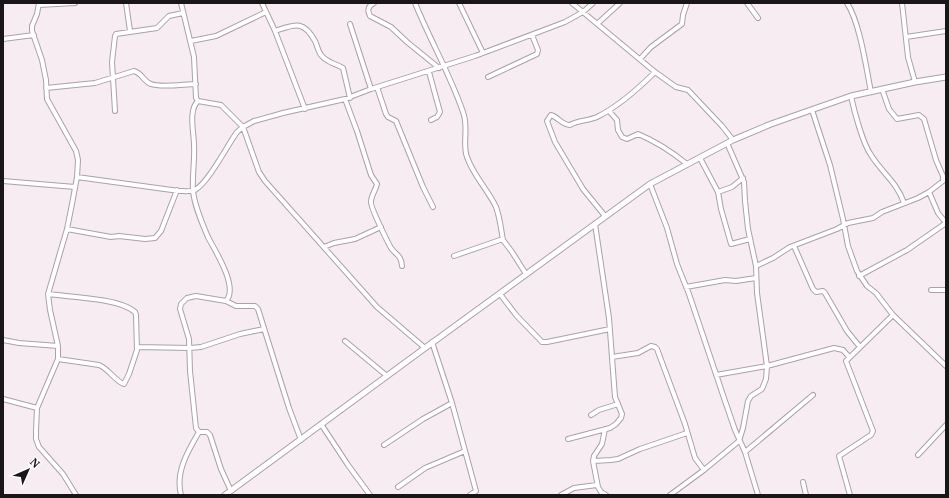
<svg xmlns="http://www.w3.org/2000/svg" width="949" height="498" font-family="'PT Serif',serif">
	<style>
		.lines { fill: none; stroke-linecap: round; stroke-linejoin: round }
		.minor-casing { stroke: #aba1a6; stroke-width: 6 }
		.tertiary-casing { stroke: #aba1a6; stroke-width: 7 }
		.minor { stroke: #fff; stroke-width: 4 }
		.tertiary { stroke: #fff; stroke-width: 5 }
	</style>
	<rect width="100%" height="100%" fill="#f6ecf1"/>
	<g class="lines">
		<g class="minor-casing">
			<path id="minor" d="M39 3 37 14 32 26V31L42 60 46 80 47 99 76 151 78 160 77 177 72 204 67 229 48 294 50 310 58 346V359L37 408 36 431V439L39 447 63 474 76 495
				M126 3 130 31
				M181 3 194 57 196 98 198 101
				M262 3 275 31 305 109
				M374 3C368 6 367 10 370 16L391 27 407 42 439 68
				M415 3C430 40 450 74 463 112 469 127 462 144 467 157 473 175 488 190 496 207 500 218 501 229 503 240
				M459 3 483 53
				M572 3 655 72 676 87 688 90 722 126 733 140
				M747 3 758 18
				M847 3C860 23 866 67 871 92
				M902 3 908 57 915 82
				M39 5 75 3
				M350 24 371 89
				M597 24 620 3
				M275 31C294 25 303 19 315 41 317 45 318 51 321 55 327 63 335 63 343 68L350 98
				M906 37 946 31
				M3 39 34 35
				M191 41 216 36 266 12
				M640 59 651 47 682 24 683 15 687 3
				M429 72 440 112 437 117 431 120
				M488 77 537 54 538 50 532 35
				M377 87 386 114 388 117 396 121 423 187 433 207
				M46 88 95 83 134 71C142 73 144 82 151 84 161 88 185 84 196 84
				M851 96C854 111 863 144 871 155 882 173 897 182 904 203
				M345 99 357 131 371 175 377 184C376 190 371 195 371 202 370 206 388 243 391 248 397 256 401 255 402 266
				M198 101 221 105 243 127 259 172 265 181 377 307 425 348
				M198 101C188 110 194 133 194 145 195 160 192 175 193 190 194 205 202 223 208 237 215 251 239 287 226 301
				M812 110 830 165 843 219 848 246 857 271 867 286 876 293 893 315 946 366
				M115 111 112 62 115 36 116 34 157 28 169 16 183 13
				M609 111 617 120 618 130 622 137 627 139 638 134C655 141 672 152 687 164
				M700 158 718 192 721 209 731 244 750 239
				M77 177 179 191C184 191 190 192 195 190 208 183 227 146 237 132L243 127 254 121 283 113 345 99 371 89 475 56 565 22 583 12 593 3
				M3 181 75 187
				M650 184 667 228 677 264 689 294 725 401 735 430 745 452 758 495
				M718 192 732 187 743 178
				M929 192 938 213 946 223
				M605 216 583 189 555 142 547 121 551 115C558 117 562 125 570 125 578 120 588 121 597 117 619 106 637 90 655 72
				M67 229 111 237 119 236 145 239 155 238 161 231 177 190
				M794 246 813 289 816 292 823 291 825 293 847 331 860 347
				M324 247 334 243 355 239 381 227
				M454 256 500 240H503L512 252 526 274
				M756 266 773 258 790 247 837 229 848 223 873 218 882 212 918 198 929 192 943 181V176L936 160 924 119 919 115 897 119 889 109 882 89
				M859 276 907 250 946 223
				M686 287 725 280 736 281 756 278
				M931 290H946
				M48 294C69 297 120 298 135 312L136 315 137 350 129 374 124 384C116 382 109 369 99 365L58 359
				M500 294 516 315 542 342H547L610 329
				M3 340 19 343 58 346
				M345 341 387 376
				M432 342 452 403 476 491 470 495
				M137 347 190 348 201 347 240 334 264 329
				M612 357 638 353 651 346 655 347 657 349 685 424 695 458 704 470
				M716 375 767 366 834 348 843 350 849 357
				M3 399 37 408
				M591 415 599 410 618 404
				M321 424 348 465 370 495
				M605 429 602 444 594 456 593 461 598 487 601 492 606 495
				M199 432 196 428 190 371 189 339 180 309 181 304 187 298 196 296 226 301 236 306H255L258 309 289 408 301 440
				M199 432H207L210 435 221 469 231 491
				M568 439 610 428 616 424 621 418 622 414 615 397 609 318 595 224
				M384 445 423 419 452 403
				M745 452 813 395
				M918 455 946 425
				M593 461 611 460 618 459 640 449 687 433
				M803 482 806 495
				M398 487 425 468 465 451
				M181 495C175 472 188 451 199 432
				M561 495 574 488 597 485
				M670 495 704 470 739 441 743 428 748 401 751 396 762 389 766 379 767 366 757 293 756 266 748 229 745 201 744 182 727 143
				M850 495 839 456 871 435 873 431 846 361 893 315"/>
		</g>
		<g class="tertiary-casing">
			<path id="tertiary" d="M225 495 425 348 650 184 733 140 771 124 851 96 915 82 946 77"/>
		</g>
		<use href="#minor" class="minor"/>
		<use href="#tertiary" class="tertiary"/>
	</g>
	<rect width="949" height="498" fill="none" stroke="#1a1618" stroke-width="8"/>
	<g transform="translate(28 470) rotate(45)" stroke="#fefcfd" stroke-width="3" paint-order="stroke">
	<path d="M0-3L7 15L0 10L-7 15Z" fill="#1a1618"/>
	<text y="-6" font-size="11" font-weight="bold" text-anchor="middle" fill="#1a1618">N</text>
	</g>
</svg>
